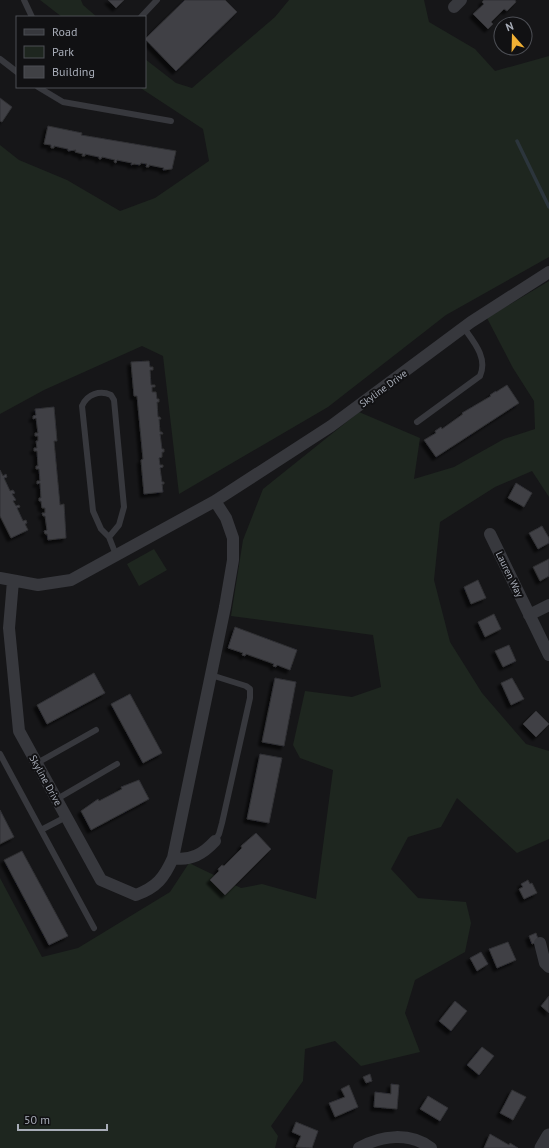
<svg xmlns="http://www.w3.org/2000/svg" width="549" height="1148" font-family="'PT Sans',sans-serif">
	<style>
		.green { fill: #1e261f }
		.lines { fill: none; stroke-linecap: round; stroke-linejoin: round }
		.stream { stroke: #2c353c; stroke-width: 3.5 }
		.building { fill: #404145; stroke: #303034; filter: url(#shadow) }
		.service { stroke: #37383d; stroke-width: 6 }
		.minor { stroke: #37383d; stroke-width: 12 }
		.tertiary { stroke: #37383d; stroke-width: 15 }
		.labels { text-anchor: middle; stroke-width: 4; stroke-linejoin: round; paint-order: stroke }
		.street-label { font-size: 10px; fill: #a8adb8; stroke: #111113 }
	</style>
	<defs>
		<filter id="shadow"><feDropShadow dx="-3.5" dy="3.5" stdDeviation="1" flood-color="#0009"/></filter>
	</defs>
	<rect width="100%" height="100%" fill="#161618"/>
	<path class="green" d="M40 0H81L83 5 97 17H62Z
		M289 0H424L429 22 475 49 495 71 549 56V257L446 315 328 407 179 494 163 356 142 346 44 390 0 414V145L19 160 67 180 120 211 155 198 209 161 203 129 139 87H145V59L176 83 192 88 275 17Z
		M549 281V497L532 471 495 487 440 522 434 580 450 642 482 693 526 744 549 751V839L517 853 457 798 441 827 408 837 391 869 418 898 466 902 471 923 465 952 415 980 405 1013 420 1052 361 1066 335 1041 305 1049 303 1081 271 1126 278 1136 275 1148H0V878L42 957 78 948 170 892 189 863 241 888 262 884 316 899 333 770 300 758 293 745 305 691 352 697 381 687 373 635 231 616 243 540 263 489 359 412 420 438 414 479 454 467 504 439 535 429 534 401 513 368 487 318Z
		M154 549 167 570 139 586 127 564Z"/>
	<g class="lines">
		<path class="stream" d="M517 141 549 207"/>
	</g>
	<path class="building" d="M108 0H124L116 8Z
		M185 0H225L237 12 176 71 145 39Z
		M484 0H515L516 2 507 11 504 9 491 22 493 24 488 29 473 14 484 4 482 2Z
		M0 98 12 107 2 122 0 121Z
		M48 126 82 133 81 135 176 151 172 169 163 170 164 168 149 165V167H146L147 164 141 163 140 165 134 164 131 165 132 163 117 160 116 163 114 162 115 160 102 157 101 159H99V157L85 154V156H82L83 154 75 152 76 150 68 151V149L54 146V148H51V145L44 144Z
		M149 361 150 367H153V370H150L151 385H155V387H152V392H156L157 399H159V402H157L158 417H160L161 419H159L160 432H162L163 434H160L162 449H164V452H162V457L159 458 160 465H163V467L160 468 162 482H164V484H162L163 492 144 494 141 460 143 459 137 396H134L131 362Z
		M507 385 519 403 436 457 424 440 436 433 435 431 441 427 442 429 463 414 462 413 491 396 490 395 496 391V392Z
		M54 407 57 441H54L60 505 64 504 66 538 48 540 47 534H45L44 531 47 530 45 516H43L42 513H45V508H42L41 501H39V498H41L40 483 37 484V481H40L39 469H36V466H38L37 451H34V448H37L36 441H38V436H35V433H38L36 418 33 419V416L36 415 35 409Z
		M0 470 3 476 6 474 7 477 4 478 10 491 13 490 15 493 12 494 16 500 13 501 16 506 19 505 20 507 17 508 23 521 26 520 27 523 25 524 28 530 11 538 0 516Z
		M516 483 532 493 524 507 508 498Z
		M542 526 549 538V543L538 549 529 533Z
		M549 559V576L540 581 533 567Z
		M478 580 486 598 471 604 464 587Z
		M494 614 501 629 485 637 478 622Z
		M235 627 297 650 290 670 277 665 276 667 273 666 274 664 246 654 245 656 242 655 243 653 228 648Z
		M509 645 516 661 503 667 495 651Z
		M94 673 105 693 47 724 37 705Z
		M275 678 296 682 284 746 262 742Z
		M512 678 524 699 511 705 501 683Z
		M130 694 162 753 143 763 111 704Z
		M536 711 549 724 536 737 523 724Z
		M260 754 282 758 269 823 247 819Z
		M139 780 149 799 91 830 81 811 98 799 99 801 122 789 121 787Z
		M0 810 14 837 0 844Z
		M256 833 271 849 225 895 210 880 219 871 218 869 222 865 224 866 242 848 241 846Z
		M22 851 68 936 49 945 4 860Z
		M528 880 530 884 532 883 537 893 524 899 519 889 523 887 521 884Z
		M536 933 539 942 532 944 529 936Z
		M508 942 516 960 497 968 489 949Z
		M481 952 488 964 477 971 470 958Z
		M549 996V1013L541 1006Z
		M455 1001 467 1011 451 1031 439 1021Z
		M482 1047 494 1056 479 1075 467 1065Z
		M370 1074 372 1081 366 1083 363 1077Z
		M391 1084 399 1085 397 1109 374 1107 375 1092 391 1094Z
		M349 1085 358 1107 335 1117 329 1103 345 1097 341 1089Z
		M512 1090 526 1097 513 1120 500 1113Z
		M428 1096 448 1108 440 1121 420 1109Z
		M296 1122 318 1131 312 1148 296 1147 301 1136 292 1132Z
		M490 1134 509 1145 510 1143 518 1148H484Z"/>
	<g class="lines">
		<path class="service" d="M24 0 32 17
			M141 17 157 0
			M0 59 17 72
			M38 87 63 102 171 121
			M417 422 480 376C488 358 474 342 464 328
			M109 537 119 525 124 507 114 400 111 395C100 390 87 394 82 406L93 511 101 529 109 537 116 555
			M211 675 246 686 250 689V698L222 823 219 834 215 841
			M0 754 41 830
			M37 763 96 730
			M57 799 117 764
			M66 817 41 830 94 928"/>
		<path class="minor" d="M454 7 461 0
			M490 534 549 655
			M0 578 38 585 71 580 215 501 331 426 471 322 549 272
			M13 581 9 628 19 731 101 880 136 895C157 887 164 878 173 858 191 861 203 854 215 841
			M529 615 549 605
			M173 858 225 607 233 560V538L226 518 215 501
			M540 943 545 963 549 967
			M359 1148C381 1135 410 1132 431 1148"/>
		<path class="tertiary" d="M542 1148 549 1136"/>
	</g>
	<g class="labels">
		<g class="street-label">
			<text transform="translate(383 388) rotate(-36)" y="4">Skyline Drive</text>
			<text transform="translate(510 574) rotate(64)" y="4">Lauren Way</text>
			<text transform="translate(46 780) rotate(61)" y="4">Skyline Drive</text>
		</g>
	</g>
	<rect x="16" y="16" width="130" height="72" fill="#111113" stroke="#4d4f55"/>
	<rect x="24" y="29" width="20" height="6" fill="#37383d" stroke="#4d4f55"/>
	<text x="52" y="36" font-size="12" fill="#a8adb8">Road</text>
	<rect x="24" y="46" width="20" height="12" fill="#1e261f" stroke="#4d4f55"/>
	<text x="52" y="56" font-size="12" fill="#a8adb8">Park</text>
	<rect x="24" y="66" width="20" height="12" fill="#404145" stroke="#4d4f55"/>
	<text x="52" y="76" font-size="12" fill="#a8adb8">Building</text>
	<g transform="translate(513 36) rotate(340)"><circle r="19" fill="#111113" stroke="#4d4f55"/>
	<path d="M0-3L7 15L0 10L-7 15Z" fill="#f2b134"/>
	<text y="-6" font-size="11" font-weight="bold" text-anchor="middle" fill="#a8adb8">N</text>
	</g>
	<path d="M18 1124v6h89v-6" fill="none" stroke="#a8adb8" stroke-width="2"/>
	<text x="24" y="1124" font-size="12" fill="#a8adb8" stroke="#111113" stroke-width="3" paint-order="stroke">50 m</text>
</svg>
